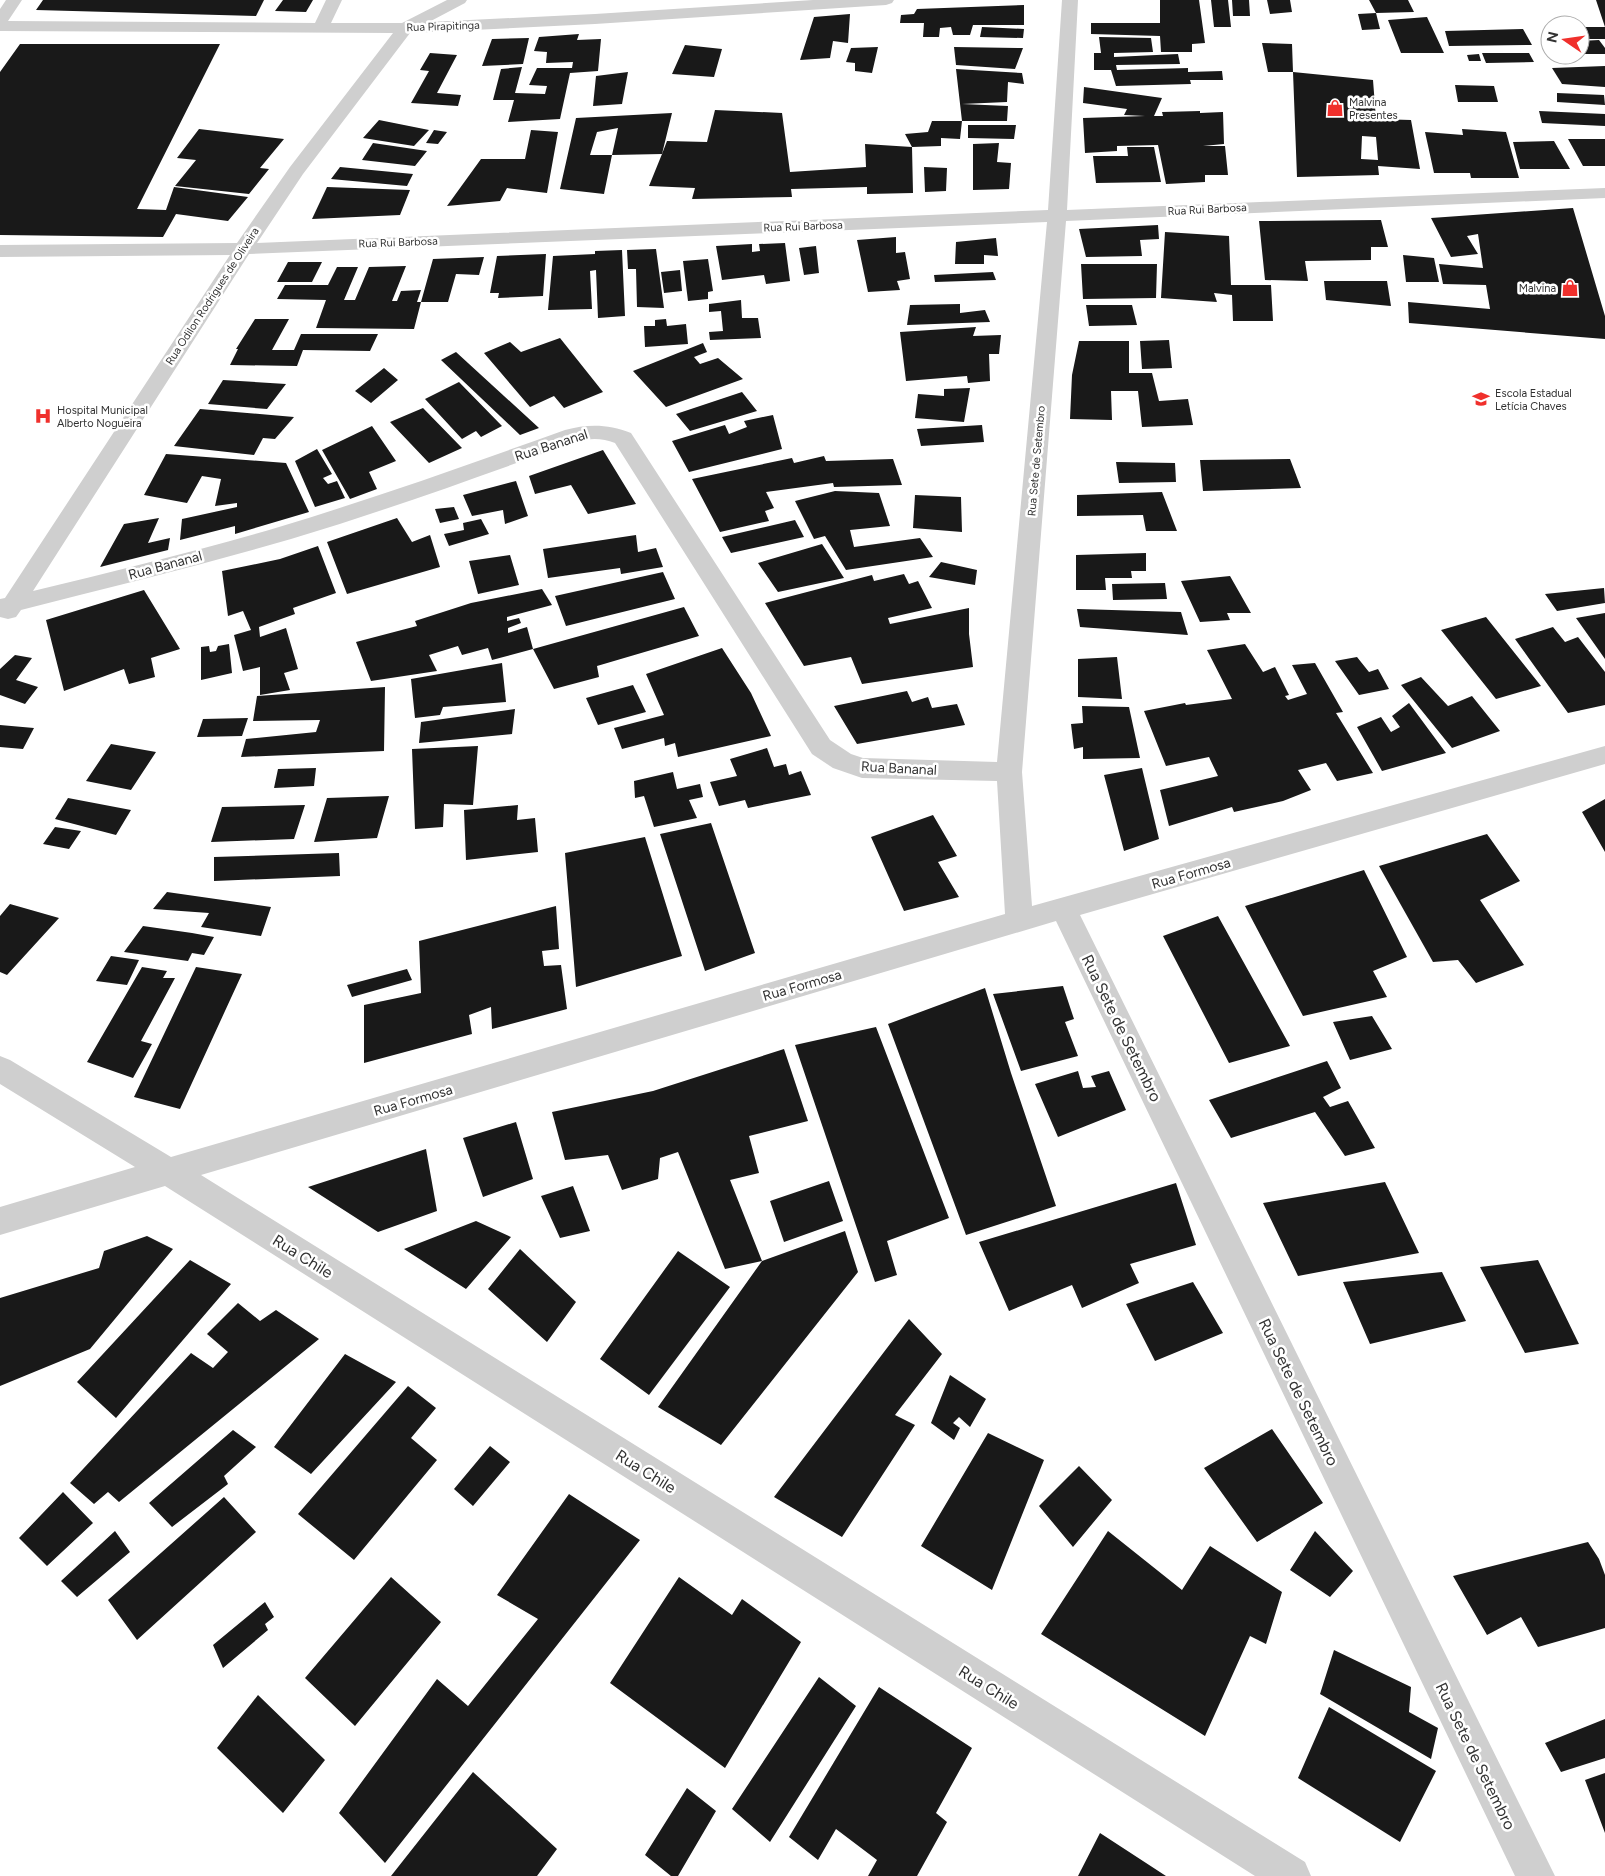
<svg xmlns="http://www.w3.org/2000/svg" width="1605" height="1876" font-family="Figtree,sans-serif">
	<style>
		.building { fill: #191919; fill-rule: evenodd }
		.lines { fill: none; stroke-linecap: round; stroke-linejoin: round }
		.minor { fill: #cfcfcf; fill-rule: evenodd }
		.labels { text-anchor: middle; stroke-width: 5; stroke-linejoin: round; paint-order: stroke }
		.far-street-label { font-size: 11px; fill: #323232; stroke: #fff }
		.far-poi-label { font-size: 11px; fill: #323232; stroke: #fff; text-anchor: start }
		.street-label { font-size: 14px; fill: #323232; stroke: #fff }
		.near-street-label { font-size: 16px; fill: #323232; stroke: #fff }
	</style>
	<rect width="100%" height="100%" fill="#fff"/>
	<path class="building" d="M43 0H264L256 16 36 10Z
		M283 0H313L306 12 275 11Z
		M1160 0H1199L1205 43 1192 44V52H1161L1160 36 1091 34V23H1160Z
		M1211 0H1228L1231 27H1214Z
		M1232 0H1249L1250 16H1233Z
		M1267 0H1290L1292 12 1270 14Z
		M1369 0H1408L1414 12 1376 13Z
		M1596 0H1605V27Z
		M1024 5V25H973L970 35H953L951 27 940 28 939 37H923L924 23H900L901 15 914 14 917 9Z
		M1376 13 1380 29 1362 30 1358 14Z
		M850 14 848 43 833 41 830 58 800 60 814 17Z
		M1427 17 1444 53H1401L1388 20Z
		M982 27 1024 29 1023 38 980 37Z
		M1580 27H1605V39H1585L1580 31Z
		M1523 29 1532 45 1449 46 1445 31Z
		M579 34 577 40 601 39 598 71 570 73 560 119 508 122 514 100H493L501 69 522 67 515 93 545 94 547 86 529 85 537 68H572L573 62 546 63 547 52 534 51 539 37Z
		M1099 37 1151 38 1153 52 1114 53V57L1178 54 1180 64 1116 65 1117 70 1188 68V72L1222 71 1223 80H1190L1191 84 1116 86 1111 70H1094V53H1101Z
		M529 38 523 64 482 66 492 39Z
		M1599 40 1605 48V54H1580V41Z
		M1262 43 1292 44 1293 72H1268Z
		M20 44H220L137 209 166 210 174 187 248 197 228 221 176 214 163 237 0 235V72Z
		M685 45 722 49 714 77 672 74Z
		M878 47 872 73 855 71V63L846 62 851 48Z
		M954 47 1023 48 1015 69 956 65Z
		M430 53 457 55 437 93 461 95 458 106 411 103 429 71 420 70Z
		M1482 53H1529L1534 62 1486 63Z
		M1479 54 1481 61H1469L1467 55Z
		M1605 66V87L1562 84 1552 68Z
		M956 69 1022 73 1024 84 1008 82 1007 102 962 104 1008 106 1007 121H962L960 139 941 138V146L912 147 905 134 928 132 932 121H962Z
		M628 72 622 104 593 106 596 76Z
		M1293 72 1373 80 1376 119 1411 120 1420 169 1378 166 1379 175 1297 177ZM1362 136 1376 137 1378 160 1361 159Z
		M1455 85 1494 86 1498 102H1458Z
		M1084 87 1162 98 1154 116H1163L1162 112 1200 111V113L1223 112 1224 144 1203 146H1225L1228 175H1205V182L1166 184 1158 145 1117 146V151L1085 153 1083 118 1145 116 1124 115 1127 109 1083 103Z
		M1557 93 1604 95 1605 105 1557 102Z
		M715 110 782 113 790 172 866 167 865 144 912 147 913 193 867 194V187L791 189 792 197 692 199 695 188 649 186 662 154 612 155 604 194 560 189 576 118 672 113 662 154 667 141 707 142ZM618 128 612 155H590L597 132Z
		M1539 111 1605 114V126L1542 123Z
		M379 120 429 130 414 146 363 138Z
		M968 125H1016L1014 139 968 138Z
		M199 129 284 139 260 168 269 169 249 194 175 186 196 160 177 158Z
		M1462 129 1506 132 1519 178H1471L1470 173H1434L1425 132 1463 135Z
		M434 130 447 132 438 144 426 143Z
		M531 130 558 132 547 193 507 188 500 201 447 206 481 159H525Z
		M1568 139H1605V166H1583Z
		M1554 141 1570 169H1520L1513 142Z
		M373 143 427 151 415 166 362 160Z
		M999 143 997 162 1011 163 1009 189 973 190V144Z
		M1127 147H1154L1161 182 1096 183 1093 156H1128Z
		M340 167 413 174 407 186 331 179Z
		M924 167 947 168 946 191 925 192Z
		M327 187 410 190 400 215 312 219Z
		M1573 208 1605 316V339L1409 323 1408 302 1490 309 1486 285 1443 284 1439 264 1483 268 1478 234 1467 236 1478 254 1451 257 1431 218Z
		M1381 220 1388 247H1371V260L1305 261 1308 281 1265 280 1259 221Z
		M1158 225 1159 239 1140 240 1142 256 1086 257 1079 229Z
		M1165 232 1229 236 1231 285H1271L1273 321H1233L1232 295 1214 293 1217 302 1161 298Z
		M896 237V253L905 252 910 279 897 281 900 290 868 292 857 240Z
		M996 238 998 256 984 255V264H955L956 242Z
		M785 243 790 281 766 284 764 275 722 280 716 246 752 244V252L760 251 759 244Z
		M816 246 819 273 804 275 799 248Z
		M656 249 664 308 637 307 636 269H628L627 250Z
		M622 250 625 316 598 318 596 270 590 271 592 309 548 310 553 256 595 254V251Z
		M546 254 543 296 498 298 499 293H490L497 256Z
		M1403 255 1434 258 1439 282H1406Z
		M484 257 479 275 456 274 448 302H421L433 259Z
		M708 259 713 291 708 292V299L688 301 683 261Z
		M288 262H322L312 282H277Z
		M1081 264H1157L1156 298 1083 299Z
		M406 266 392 301H397L401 291 421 290 417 302H421L414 329 316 328 326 300 277 299 285 285H328L337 267H358L344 300H355L369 267Z
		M680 270 682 291 664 293 661 272Z
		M993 272 996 280 935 282 934 275Z
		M1324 281H1387L1391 306 1326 300Z
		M741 300 742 318H758L761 338 710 340 709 332 723 331 721 311 709 312V304Z
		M960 304V313L985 310 990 322 907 325 910 305Z
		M1086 305H1132L1137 325 1089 326Z
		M255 319H289L272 350H294L301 334H378L370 351 303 350 297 366 230 365 238 349H236Z
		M666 319 667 326 686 324 688 344 645 347 644 326H655V320Z
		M976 327 973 336 1001 335 999 354H989L990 381 968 383 967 376 906 381 900 332Z
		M560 338 603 392 564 408 554 396 530 407 484 353 510 342 521 352Z
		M1169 340 1172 368 1142 369 1140 341Z
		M1079 341H1129V373H1152L1159 401 1188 399 1193 425 1142 427 1138 391H1111L1112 420 1070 419 1072 375Z
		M703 343 707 352 694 357 700 364 718 358 743 379 666 407 633 371Z
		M456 352 539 428 520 435 441 360Z
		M384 368 398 380 371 403 355 391Z
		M223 380 286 384 267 409 208 404Z
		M459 382 502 426 481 437 476 431 462 439 425 399Z
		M970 388 964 422 915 418 918 394 944 396V389Z
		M742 392 757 411 690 431 676 414Z
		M423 408 462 448 429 463 390 422Z
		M200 409 294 417 275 439 263 438 254 455 174 446Z
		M773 415 782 449 689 472 672 441 725 425 729 434 747 427 744 421Z
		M982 425 984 442 921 446 917 429Z
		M372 426 396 461 369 472 377 489 350 499 322 450Z
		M317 449 332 474 323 478 328 484 337 481 345 498 315 507 295 461Z
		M603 450 636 504 588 514 571 485 535 494 529 476Z
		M166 454 286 463 309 512 235 534V526L180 540 182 519 237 507V503L215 506 221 479 202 476 187 503 144 495Z
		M824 456 826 461 893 459 902 485 834 487 833 483 766 492 774 508 765 511 769 521 720 532 692 479 792 458 794 463Z
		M1290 459 1301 488 1203 491 1200 460Z
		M1116 462 1175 463 1176 482 1119 483Z
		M516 481 528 516 505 524 503 510 472 516 463 495Z
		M835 491 879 493 890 526 850 530 854 547 920 538 933 557 846 570 825 536 814 539 795 501Z
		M1162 492 1177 531H1146L1143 515 1077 516V495Z
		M915 495 961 497 962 532 913 528Z
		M454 507 459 519 440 523 435 509Z
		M159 518 148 543 170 538 168 550 100 567 124 524Z
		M397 518 412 542 430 535 440 567 347 594 327 542Z
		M481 519 489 534 449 546 444 534 464 530 463 523Z
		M795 520 804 537 731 553 722 537Z
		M636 535 638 552 656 548 663 567 621 574 620 568 548 578 543 549Z
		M822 544 844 578 778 592 758 563Z
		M318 546 336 593 293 608 295 614 259 627 260 637 286 628 298 669 284 673 290 690 260 695V667L243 671 234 635 251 630 243 611 228 616 222 571 280 559Z
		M1146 553V571H1131L1132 578H1105L1106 590H1076V555Z
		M510 555 519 585 478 594 469 561Z
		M941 562 977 570 975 585 929 577Z
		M663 572 675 599 566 626 555 596Z
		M904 574 909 584 918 581 932 608 888 618 890 624 969 608V634L973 667 862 684 851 657 804 666 765 603 872 575 874 581Z
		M1230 576 1251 613H1227L1230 620 1200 622 1181 581Z
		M1165 583 1167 599 1113 600 1112 584Z
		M1604 588 1605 603 1557 611 1545 594Z
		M542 589 552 605 507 617V621L519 618 521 623 508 628V633L527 627 533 649 492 660 488 648 462 655 458 646 429 655 437 671 371 681 356 642 417 626 415 621 471 603Z
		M144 590 180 649 151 658 155 677 129 684 124 669 64 691 46 620Z
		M684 607 699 636 597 666 599 677 554 689 533 649Z
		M1077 609 1181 612 1188 635 1080 627Z
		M1605 613V659L1576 618Z
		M1486 617 1541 686 1496 699 1441 630Z
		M1553 627 1565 642 1578 637 1605 672V705L1568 713 1515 639Z
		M229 644 232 673 201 680V647L209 646 210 652 216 651 218 646Z
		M1245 644 1263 672 1275 667 1289 695 1285 696 1288 700 1307 694 1292 665 1315 663 1343 712 1336 713 1373 773 1337 781 1326 763 1298 770 1311 790 1283 801 1234 812 1232 807 1169 826 1160 790 1218 776 1209 757 1166 766 1144 711 1185 703 1186 705 1232 699 1207 650Z
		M722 648 751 693 771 736 678 757 675 743 665 746 664 738 622 749 614 728 664 715 646 674Z
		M15 655 32 658 16 680 38 687 25 704 0 695V669Z
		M1117 657 1122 699 1078 697V659Z
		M1357 657 1369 672 1378 669 1389 689 1359 695 1335 661Z
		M502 663 506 702 443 707 440 715 415 718 411 679Z
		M1421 677 1448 706 1472 696 1500 731 1452 748 1401 685Z
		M633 685 646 712 598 725 586 698Z
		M385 687 384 751 241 757 246 739 316 732 320 720 253 721 257 696Z
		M907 691 912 702 928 697 932 708 957 704 965 725 857 744 834 706Z
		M1409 703 1446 753 1382 771 1357 727 1381 717 1391 732 1400 727 1392 716Z
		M1082 706 1129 707 1140 758 1083 759V747L1074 749 1071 724 1083 723Z
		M515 709 512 734 419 743 421 722Z
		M248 718 242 736 197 737 203 719Z
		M0 725 34 728 23 749 0 747Z
		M111 744 156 752 131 790 86 781Z
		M478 746 473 805 444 804 443 827 415 829 412 749Z
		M767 748 774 767 786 764 789 775 801 771 811 795 748 808 745 800 719 806 710 782 737 776 730 759Z
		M316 768 314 786 274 788 278 769Z
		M1142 768 1159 839 1124 851 1104 775Z
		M673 772 677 789 700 784 703 797 689 800 697 818 654 827 644 796 635 798 634 781Z
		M389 796 377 838 314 842 327 798Z
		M68 798 131 810 116 835 55 819Z
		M1605 799V852L1582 812Z
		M305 805 294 839 211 842 222 807Z
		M518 805 517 820 535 818 538 852 466 860 464 810Z
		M933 815 957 856 938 862 959 897 904 911 871 837Z
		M711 823 755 953 705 971 660 834Z
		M55 827 81 831 69 849 43 844Z
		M1487 834 1520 881 1480 900 1524 965 1476 983 1458 960 1433 962 1379 866Z
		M645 837 682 956 576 987 565 853Z
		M339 853 340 876 214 881V857Z
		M1364 870 1407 957 1373 971 1387 997 1303 1016 1245 906Z
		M167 892 271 907 261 936 201 927 209 913 153 909Z
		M10 904 59 918 7 975 0 972V916Z
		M556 906 559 949 542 951 544 966 561 965 567 1009 492 1029 491 1007 469 1015 472 1034 364 1063V1005L421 993 419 941Z
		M1218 916 1290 1046 1229 1063 1163 936Z
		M143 926 192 933 214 937 204 955 192 953 188 961 124 952Z
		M111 956 139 960 127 985 96 981Z
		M142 967 167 971 163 978H175L141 1041 152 1044 133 1078 87 1062Z
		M196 967 242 974 180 1109 134 1097Z
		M407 969 412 980 352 997 347 985Z
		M1063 986 1074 1019 1065 1022 1078 1056 1021 1071 993 994Z
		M985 988 1011 1073 1056 1206 966 1235 888 1024Z
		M1372 1016 1392 1049 1350 1060 1333 1022Z
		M876 1027 949 1218 887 1241 897 1275 875 1282 795 1045Z
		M784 1049 808 1121 749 1136 759 1173 730 1180 762 1261 845 1231 858 1272 721 1445 658 1407 762 1261 725 1269 678 1152 660 1158 658 1179 622 1190 608 1155 565 1160 552 1112 653 1091Z
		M1327 1061 1341 1088 1323 1097 1330 1107 1348 1101 1375 1148 1345 1156 1315 1112 1231 1138 1209 1100Z
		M1078 1071 1083 1088 1096 1087 1091 1076 1109 1071 1126 1110 1058 1137 1035 1084Z
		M516 1122 533 1179 483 1197 463 1138Z
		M426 1149 437 1211 378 1232 308 1187Z
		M829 1181 843 1221 784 1242 770 1201Z
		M1385 1182 1419 1253 1298 1276 1263 1203Z
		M1176 1183 1196 1245 1130 1264 1139 1283 1082 1308 1072 1285 1009 1311 979 1242Z
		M573 1186 590 1231 560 1238 541 1196Z
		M476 1221 511 1237 466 1289 404 1249Z
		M147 1236 173 1249 90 1349 0 1386V1298L99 1268 104 1251Z
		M520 1249 576 1302 547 1342 488 1289Z
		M678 1251 730 1287 649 1395 600 1359Z
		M190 1260 231 1284 116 1418 77 1382Z
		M1538 1260 1579 1344 1525 1353 1480 1267Z
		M1442 1272 1466 1321 1370 1344 1343 1282Z
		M1193 1282 1223 1333 1155 1361 1126 1304Z
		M238 1303 260 1321 276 1310 319 1339 119 1502 108 1492 94 1504 70 1483 191 1353 213 1368 228 1352 207 1334Z
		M909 1319 942 1354 895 1415 915 1425 842 1537 774 1497Z
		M345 1354 396 1382 311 1474 274 1447Z
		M950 1375 986 1399 970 1427 959 1417 953 1423 960 1428 954 1440 931 1423Z
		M408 1386 436 1408 411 1438 437 1460 354 1560 298 1514Z
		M1272 1429 1323 1503 1257 1542 1204 1468Z
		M233 1430 256 1447 224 1476 228 1484 172 1527 149 1503Z
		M988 1433 1044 1460 992 1590 921 1546Z
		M490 1446 510 1462 473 1506 454 1489Z
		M1079 1466 1112 1500 1073 1547 1039 1506Z
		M63 1492 93 1523 47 1566 19 1538Z
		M569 1494 640 1540 385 1863 339 1813 437 1679 468 1706 538 1619 497 1595Z
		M224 1497 256 1532 137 1640 108 1600Z
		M115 1531 130 1552 77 1597 61 1581Z
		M1108 1531 1182 1590 1210 1546 1282 1592 1266 1644 1250 1636 1205 1736 1041 1634Z
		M1315 1531 1353 1571 1330 1597 1290 1570Z
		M1588 1542 1599 1559 1605 1575V1628L1538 1647 1521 1617 1487 1635 1453 1576Z
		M391 1577 441 1622 355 1726 305 1678Z
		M679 1577 732 1615 742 1599 801 1642 725 1768 610 1683Z
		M265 1602 274 1617 265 1624 268 1630 223 1668 213 1645Z
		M1334 1650 1411 1687 1409 1712 1438 1728 1431 1759 1320 1694Z
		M819 1677 856 1706 770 1842 732 1809Z
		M879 1687 972 1748 936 1813 947 1822 917 1876H868L877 1860 836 1829 818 1860 789 1837Z
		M258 1695 325 1760 283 1813 217 1748Z
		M1329 1707 1436 1771 1400 1842 1298 1778Z
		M1605 1719V1758L1561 1772 1545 1743Z
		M473 1772 557 1849 537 1876H391Z
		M1605 1773V1833L1585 1780Z
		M687 1788 716 1811 678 1876H671L645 1855Z
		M1100 1833 1166 1876H1078Z"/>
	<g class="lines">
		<path class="minor" d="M6 0H22L8 21 315 23 326 0H342L331 23H402L447 0H467L465 3 429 22 595 14 813 0H894L892 3 886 5 595 24 410 33 303 174 257 243 1048 210 1062 0H1078L1067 210 1605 188V198L1066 221 1022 772 1032 906 1605 746V764L1080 915 1555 1876H1515L1056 921 201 1175 1305 1862 1311 1876H1255L165 1186 0 1235V1207L135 1167 0 1084V1056L10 1060 171 1157 1005 914 997 781 862 778 833 768 812 754 615 443C603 438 591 438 578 441 483 475 388 510 291 539 202 565 111 587 21 610L16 617 8 619 0 617V599L5 598 230 255 0 257V245L237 243 290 167 393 33 0 31V9ZM1047 222 997 762 863 758 851 754 830 740 631 433C608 424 588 424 565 430 470 464 375 498 279 527 198 551 115 571 33 591L249 254Z"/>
	</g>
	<defs>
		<g id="shop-bare" transform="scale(1.35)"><path d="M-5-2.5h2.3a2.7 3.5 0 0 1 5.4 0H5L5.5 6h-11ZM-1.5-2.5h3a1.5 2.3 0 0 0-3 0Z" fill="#f0302c" stroke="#fff" stroke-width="2.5" paint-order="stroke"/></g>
		<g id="school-bare" transform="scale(1.35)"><path d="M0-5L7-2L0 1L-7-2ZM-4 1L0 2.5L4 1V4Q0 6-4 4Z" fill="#f0302c" stroke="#fff" stroke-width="2.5" paint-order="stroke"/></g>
		<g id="hospital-bare" transform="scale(1.35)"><path d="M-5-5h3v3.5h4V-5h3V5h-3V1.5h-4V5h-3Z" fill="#f0302c" stroke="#fff" stroke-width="2.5" paint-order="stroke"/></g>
	</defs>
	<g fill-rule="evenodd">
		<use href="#shop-bare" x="1335" y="108"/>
		<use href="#shop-bare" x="1570" y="288"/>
		<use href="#school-bare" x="1481" y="399"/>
		<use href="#hospital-bare" x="43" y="416"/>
	</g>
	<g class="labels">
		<g class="far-street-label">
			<text transform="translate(443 26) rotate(-2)" y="4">Rua Pirapitinga</text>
			<text transform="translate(1207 209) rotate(-3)" y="4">Rua Rui Barbosa</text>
			<text transform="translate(803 226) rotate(-2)" y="4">Rua Rui Barbosa</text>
			<text transform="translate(398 242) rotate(-2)" y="4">Rua Rui Barbosa</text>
			<text transform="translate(212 296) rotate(-57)" y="4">Rua Odilon Rodrigues de Oliveira</text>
			<text transform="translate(1036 461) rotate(-85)" y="4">Rua Sete de Setembro</text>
		</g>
		<g class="far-poi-label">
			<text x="1349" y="106">Malvina<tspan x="1349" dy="13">Presentes</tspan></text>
			<text x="1556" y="292" text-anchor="end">Malvina</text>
			<text x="1495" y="397">Escola Estadual<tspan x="1495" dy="13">Letícia Chaves</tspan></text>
			<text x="57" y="414">Hospital Municipal<tspan x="57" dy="13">Alberto Nogueira</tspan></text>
		</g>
		<g class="street-label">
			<text transform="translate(551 445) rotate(-18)" y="5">Rua Bananal</text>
			<text transform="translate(165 565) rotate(-15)" y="5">Rua Bananal</text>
			<text transform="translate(899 768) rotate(3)" y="5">Rua Bananal</text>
			<text transform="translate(1191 873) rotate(-16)" y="5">Rua Formosa</text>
			<text transform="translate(802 985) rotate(-16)" y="5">Rua Formosa</text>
			<text transform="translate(413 1100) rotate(-16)" y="5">Rua Formosa</text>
		</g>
		<g class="near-street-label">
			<text transform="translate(1122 1028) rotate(64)" y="6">Rua Sete de Setembro</text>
			<text transform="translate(303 1256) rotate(32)" y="6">Rua Chile</text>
			<text transform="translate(1299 1392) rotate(64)" y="6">Rua Sete de Setembro</text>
			<text transform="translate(646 1471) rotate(32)" y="6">Rua Chile</text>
			<text transform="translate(989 1687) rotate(32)" y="6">Rua Chile</text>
			<text transform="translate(1476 1756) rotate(64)" y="6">Rua Sete de Setembro</text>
		</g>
	</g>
	<g transform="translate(1565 40) rotate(283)"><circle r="24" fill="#ffffff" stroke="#adadad"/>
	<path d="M0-4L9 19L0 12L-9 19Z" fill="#f0302c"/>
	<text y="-8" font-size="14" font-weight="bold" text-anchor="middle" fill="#323232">N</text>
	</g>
</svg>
